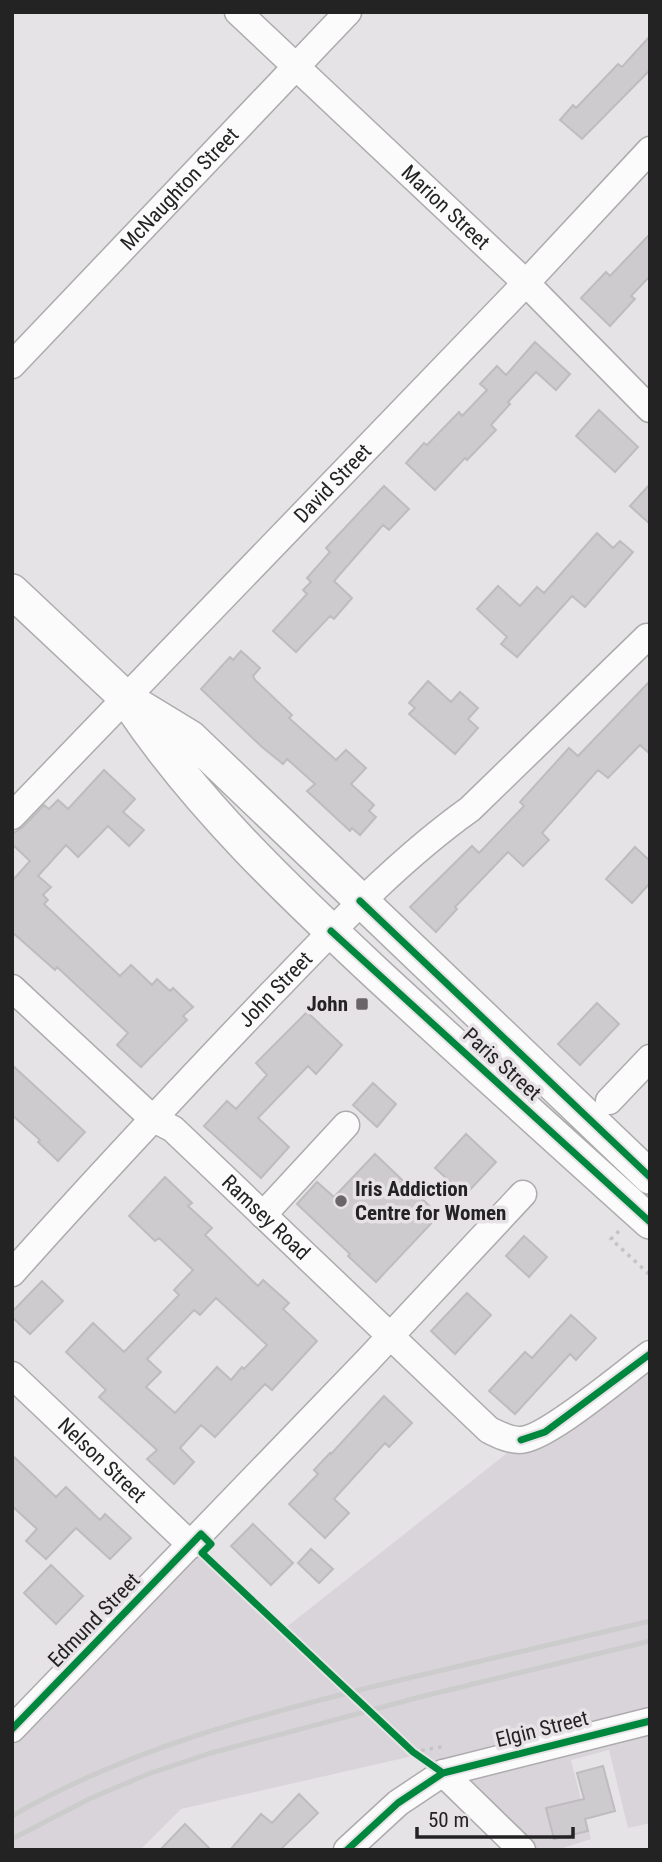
<svg xmlns="http://www.w3.org/2000/svg" width="662" height="1862" font-family="'Roboto Condensed',sans-serif">
	<style>
		.built { fill: #d9d4d9 }
		.building { fill: #cdcbcd; stroke: #bebcbe; stroke-width: 2; fill-rule: evenodd }
		.lines { fill: none; stroke-linecap: round; stroke-linejoin: round }
		.minor-casing { stroke: #adabad; stroke-width: 29 }
		.major-casing { stroke: #adabad; stroke-width: 36 }
		.path { stroke: #c4c4c4; stroke-width: 3.5; stroke-dasharray: 3.5 5; stroke-linecap: butt }
		.minor { stroke: #fbfbfb; stroke-width: 26 }
		.major { stroke: #fbfbfb; stroke-width: 33 }
		.rail { stroke: #cdcccd; stroke-width: 5 }
		.path-bridge { stroke: #c4c4c4; stroke-width: 3.5; stroke-dasharray: 3.5 5; stroke-linecap: butt }
		.cycleway-casing { stroke: #e6e2e6; stroke-width: 11 }
		.cycleway { stroke: #00873e; stroke-width: 7 }
		.poi-dot { fill: #686668; stroke: #e6e2e6; stroke-width: 2.5 }
		.labels { text-anchor: middle; stroke-width: 7; stroke-linejoin: round; paint-order: stroke }
		.street-label { font-size: 21px; fill: #242324; stroke: #e6e2e6 }
		.poi-label { font-size: 21px; font-weight: bold; fill: #242324; stroke: #e6e2e6; text-anchor: end }
	</style>
	<rect width="100%" height="100%" fill="#e5e3e5"/>
	<path class="built" d="M650 1355V1823L628 1828 609 1750 571 1760 591 1839 557 1850H533L465 1787 417 1755 181 1809 140 1850H12V1733L191 1547 208 1556 284 1629 521 1442Z"/>
	<path class="building" d="M650 36V70L582 139 560 120 573 105 576 108 618 64 622 67Z
		M650 234V276L631 296 635 299 610 326 581 298 606 272 610 276Z
		M535 342 570 374 556 390 536 372 508 402 510 404 491 425 496 430 467 460 465 458 435 490 406 463 424 443 427 445 459 412 462 416 487 390 480 384 497 366 506 375Z
		M599 410 638 447 615 472 576 436Z
		M650 484V524L630 506Z
		M384 486 409 509 389 530 383 525 334 581 352 598 334 619 330 616 296 652 273 631 307 594 303 590 311 582 307 578 330 552 326 548Z
		M597 533 613 548 620 541 633 552 585 607 572 596 517 657 501 644 507 637 477 609 498 586 520 606 537 587 544 593Z
		M241 651 260 668 253 676 255 680 292 715 289 718 336 760 346 750 366 768 351 784 374 805 369 811 376 817 360 835 352 828 350 831 307 791 315 784 287 759 283 764 262 747 201 689 230 657 233 660Z
		M428 681 451 702 460 692 478 708 468 719 478 728 455 754 409 714 415 708 409 703Z
		M650 681V754L640 745 608 778 598 770 542 833 549 840 523 866 508 852 455 907 457 909 436 932 410 907 472 846 479 853 524 806 520 802 569 748 578 756Z
		M104 770 135 799 123 812 144 830 129 846 108 826 78 857 66 845 38 876 51 887 43 895 48 900 44 904 120 976 131 965 152 985 157 979 170 991 173 988 193 1007 183 1016 187 1020 141 1067 117 1045 128 1033 57 967 55 970 12 932V881L30 861 12 844V834L23 827 44 805 49 809 58 800 68 809Z
		M635 847 650 861V883L632 903 606 879Z
		M597 1003 619 1024 580 1065 558 1044Z
		M307 1012 342 1045 316 1074 308 1066 258 1118 289 1147 261 1178 204 1126 227 1101 236 1109 267 1075 256 1063Z
		M12 1065 85 1132 58 1161 38 1142 40 1140 12 1115Z
		M373 1083 396 1104 377 1127 353 1105Z
		M466 1134 496 1162 465 1195 435 1168Z
		M375 1154 439 1215 376 1282 348 1256 350 1254 297 1204 317 1182 334 1197Z
		M165 1177 192 1203 188 1206 212 1228 205 1235 258 1286 263 1280 289 1303 283 1309 317 1341 272 1390 265 1384 215 1437 201 1425 180 1448 194 1462 174 1484 147 1459 157 1450 99 1397 106 1390 66 1352 93 1323 124 1352 179 1295 174 1290 193 1270 159 1238 155 1241 129 1216ZM216 1298 267 1345 244 1369 242 1367 231 1380 217 1367 175 1413 146 1387 161 1372 147 1359 194 1310 200 1315Z
		M524 1236 547 1257 529 1277 506 1256Z
		M42 1281 63 1301 30 1334 12 1317V1312Z
		M467 1293 491 1315 455 1354 431 1331Z
		M571 1315 596 1338 576 1360 570 1354 515 1414 489 1391 525 1352 532 1358Z
		M384 1396 412 1423 389 1447 385 1443 334 1499 349 1513 325 1538 289 1504 318 1474 314 1470 330 1453 331 1454Z
		M12 1455 56 1497 66 1487 100 1520 105 1514 131 1538 110 1559 76 1528 46 1559 26 1541 37 1529 12 1506Z
		M253 1524 293 1563 271 1585 231 1546Z
		M311 1549 333 1569 319 1583 298 1563Z
		M51 1565 83 1596 56 1624 24 1593Z
		M603 1766 615 1811 585 1819 588 1831 554 1839 546 1808 584 1799 577 1773Z
		M299 1794 318 1813 280 1850H230L261 1814 272 1823Z
		M185 1824 211 1850H160Z"/>
	<g class="lines">
		<g class="minor-casing">
			<g id="minor">
				<path id="s1" d="M238 12 526 283 650 409"/>
				<path id="s2" d="M12 365 348 12"/>
				<path id="s3" d="M12 816 526 283 650 150"/>
				<path id="s4" d="M12 988 152 1118 173 1129 489 1430C499 1435 509 1440 520 1440 546 1440 625 1372 650 1354"/>
				<path d="M609 1101 650 1058"/>
				<path d="M263 1215 346 1125"/>
				<path id="s5" d="M12 1273C97 1178 184 1085 272 993 335 928 396 862 470 809L647 637"/>
				<path id="s6" d="M12 1375 191 1545"/>
				<path d="M12 1729 367 1361 523 1194"/>
				<path d="M443 1773 522 1850"/>
				<path d="M347 1850 398 1803 443 1773 650 1721"/>
			</g>
		</g>
		<g class="major-casing">
			<path id="major" d="M12 591 126 698 190 737 650 1177
				M131 706C199 807 289 892 378 975 468 1058 559 1140 650 1222"/>
		</g>
		<path class="path" d="M619 1231 611 1239 650 1275
			M208 1559 263 1612
			M413 1752 446 1746"/>
		<use href="#minor" class="minor"/>
		<use href="#major" class="major"/>
		<path class="rail" d="M12 1816C129 1748 261 1714 392 1682 478 1662 564 1642 650 1621
			M12 1839 89 1799 148 1774 211 1753 420 1697 650 1641"/>
		<path class="path-bridge" d="M263 1612 399 1739"/>
		<g class="cycleway-casing">
			<path id="cycleway" d="M360 901 650 1177
				M331 931 650 1222
				M521 1440 545 1432 650 1354
				M12 1729 201 1534 211 1544 202 1553 413 1752 443 1773
				M347 1850 398 1803 443 1773 650 1721"/>
		</g>
		<use href="#cycleway" class="cycleway"/>
	</g>
	<g class="poi-dot">
		<rect x="355" y="997" width="14" height="14" rx="3.5"/>
		<circle cx="341" cy="1201" r="7"/>
	</g>
	<g class="labels">
		<g class="street-label">
			<text dy="7" stroke="none"><textPath href="#s2" startOffset="243">McNaughton Street</textPath></text>
			<text dy="7" stroke="none"><textPath href="#s1" startOffset="285">Marion Street</textPath></text>
			<text dy="7" stroke="none"><textPath href="#s3" startOffset="462">David Street</textPath></text>
			<text dy="7" stroke="none"><textPath href="#s5" startOffset="387">John Street</textPath></text>
			<text transform="translate(502 1064) rotate(42)" y="7">Paris Street</text>
			<text dy="7" stroke="none"><textPath href="#s4" startOffset="343">Ramsey Road</textPath></text>
			<text dy="7" stroke="none"><textPath href="#s6" startOffset="124">Nelson Street</textPath></text>
			<text transform="translate(94 1620) rotate(-46)" y="7">Edmund Street</text>
			<text transform="translate(542 1729) rotate(-14)" y="7">Elgin Street</text>
		</g>
		<g class="poi-label">
			<text x="348" y="1011">John</text>
			<text x="355" y="1196" text-anchor="start">Iris Addiction<tspan x="355" dy="24">Centre for Women</tspan></text>
		</g>
	</g>
	<rect width="662" height="1862" fill="none" stroke="#242324" stroke-width="28"/>
	<path d="M417 1827v10h156v-10" fill="none" stroke="#242324" stroke-width="3.5"/>
	<text x="428" y="1827" font-size="21" fill="#242324" stroke="#e6e2e6" stroke-width="5" paint-order="stroke">50 m</text>
</svg>
